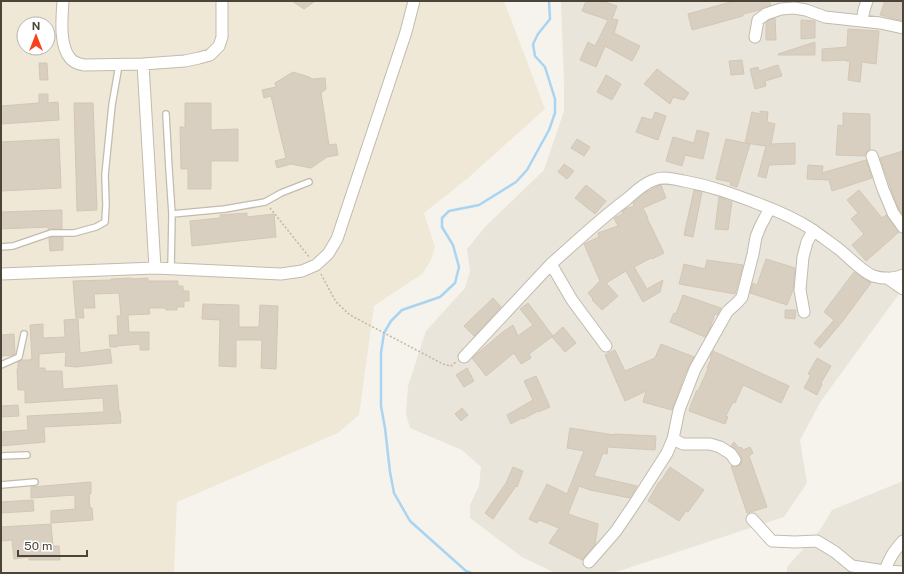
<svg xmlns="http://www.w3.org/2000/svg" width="904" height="574" font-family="'Public Sans',sans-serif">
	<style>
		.residential { fill: #eae5da }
		.education { fill: #efe8d6; fill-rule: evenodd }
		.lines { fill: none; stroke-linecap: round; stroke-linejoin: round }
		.stream { stroke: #a9d4f2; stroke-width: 2.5 }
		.building { fill: #d8cfc1; stroke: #d3c7b4 }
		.service-casing { stroke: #c2bbae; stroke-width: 8 }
		.minor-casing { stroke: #c2bbae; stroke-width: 13 }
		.path { stroke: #c4b79f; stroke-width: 1.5; stroke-dasharray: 2 2; stroke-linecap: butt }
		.service { stroke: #fff; stroke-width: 5.5 }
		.minor { stroke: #fff; stroke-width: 11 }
	</style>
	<rect width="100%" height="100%" fill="#f6f3ec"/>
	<path class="residential" d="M561 1H903V296L899 294 821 401 800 440 807 483 784 517 613 573H555L522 557 470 518V505L479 486 481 467 462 450 410 428 406 414 408 386 426 331 465 288 470 271 467 249 484 228 544 170 564 111V85Z
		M903 481V573H787V567L820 530 832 510Z"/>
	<path class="education" d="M1 1H504L545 109 468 178 424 213 435 247 431 260 422 274 374 306 359 415 338 433 177 502 174 573H1ZM24 24H48V48H24Z"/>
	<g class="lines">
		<path class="stream" d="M471 573 466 571 410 521 394 493 390 472 385 428 381 406V353L384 333 391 321 402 310 440 297 455 283 459 267 453 245 442 227V218L449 211 479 205 516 182 527 170 549 130 555 113V99L545 67 535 56 533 44 538 34 550 19 549 1"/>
	</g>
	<path class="building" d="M292 1H315L304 9Z
		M586 1H602L617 6 612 19 618 20 614 33 640 46 632 61 605 46 596 67 580 60 588 42 595 46 608 20 582 11Z
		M734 1H769L771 5 764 7 759 10 743 14V16L692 30 688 14Z
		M885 1H903V21L880 15Z
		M775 18 776 40H766V23L769 20Z
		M801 20 815 21V38L801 39Z
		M848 29 879 31 876 64 862 62 860 82 848 80 850 61H846V60L822 61V49L847 47Z
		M815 42V55H778V54Z
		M742 60 744 74 731 75 729 61Z
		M39 63H47L48 80H40Z
		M778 65 782 76 765 81 766 86 755 89 750 69 758 67 759 71Z
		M657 69 689 93 684 100 673 97 670 104 644 84Z
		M293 72 309 77 312 79 325 78 326 89 321 93 329 145 336 144 338 155 327 157 311 168 291 164 277 168 275 161 286 158 271 96 264 98 262 90 276 87 275 83Z
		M606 75 621 84 612 100 597 92Z
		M39 94H48V103L58 102 59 120 1 124V106L39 103Z
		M74 103H93L97 210 77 211Z
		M185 103H211V130L238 129V161H211V189H188V169H181L180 127H185Z
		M760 111 768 112 767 122 775 124 771 144 795 143V164L769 165 766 178 758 176 766 146 745 143 752 112 760 114Z
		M655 112 666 116 658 140 636 132 642 117 652 120Z
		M843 113 870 114V149L867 152 865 156 836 155 838 125 843 126Z
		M697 130 709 133 703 159 685 155 682 166 666 161 673 137 694 143Z
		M59 139 61 188 1 191V142Z
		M577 139 590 147 584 156 571 148Z
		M726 139 750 144 737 187 730 185 731 182 716 179Z
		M903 151V215L899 210 892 192 880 158Z
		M866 160 872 178 832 191 829 180 807 179 808 165 823 166 822 173Z
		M564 164 574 171 567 179 558 172Z
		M586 185 606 201 595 214 575 198Z
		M661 185 666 198 643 208 648 218H647L664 253 652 259 651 258 634 267 647 289 663 280 660 292 643 302 626 271 606 283 618 296 602 310 592 300 593 299 588 293 600 281 584 244 599 237 598 233 618 226 614 218 623 214 622 211 625 209 634 206 633 203 646 192 653 189V188Z
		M694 190 702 192 693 237 684 235Z
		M859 190 882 218 886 215 899 232 866 261 852 245 864 234 851 219 858 213 847 200Z
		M719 197 732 202 728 230 715 229Z
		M62 210V229H48V227L1 229V212Z
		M247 213V217L274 214 276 237 192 246 190 221 220 218V215Z
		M52 237H63V250L50 251 49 238Z
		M766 259 795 268 793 290 787 305 750 293 753 283 757 285Z
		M707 260 743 265 735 294 679 284 684 264 705 269Z
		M854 272 864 279 871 283 842 322 820 348 814 343 834 320 824 312Z
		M131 278V279L148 278V281H178V286H183V291H189V301H184V307H177V310H166L165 308H149L150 314 128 315 129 332H149V350H140V344L117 346V347H110L109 335H118L117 316H121L119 293 94 294 95 308H83L84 318H76L73 281 111 280V279Z
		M683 295 721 308 717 315 715 314 710 328 705 337 670 322 674 313 676 314Z
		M493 298 501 307 474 336 464 326Z
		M528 303 553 336 529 354 531 358 521 364 514 353 486 376 472 358 504 331 513 325 518 336 533 325 520 309Z
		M203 304 239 305V327H259L260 305 278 306 276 369 261 368 262 340H236V367L219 366 220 320 202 319Z
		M785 310H796L795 319 785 318Z
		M78 319 80 353 110 349 112 363 76 367 65 366 66 352 39 354V368H45V371H62L63 389 117 385 119 411H120L121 423 44 427 45 442 1 446V432L28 430 27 416 104 412 103 398 25 403V390H18L17 369H18V362L22 360H30V359H32L30 325 43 324V338L65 337 64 320Z
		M563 327 576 343 565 352 552 337Z
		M14 334 15 354 12 355 1 356V335Z
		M661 344 694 357 685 374 672 410 643 402 646 391 625 401 605 355 615 350 625 371 655 358Z
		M713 351 789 386 781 403 743 385 735 403 733 402 726 416 728 417 725 424 689 411 692 402 697 390 698 391 708 369 707 368 711 359 710 358Z
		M817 358 831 366 821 383 822 384 817 395 804 388 811 375 808 374Z
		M467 368 474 381 464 387 456 375Z
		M536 376 550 407 538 412V411L523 419 522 418 511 424 507 415 533 400 524 381Z
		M18 405 19 416 1 417V406Z
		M462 408 468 415 461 421 455 414Z
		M570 428 614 435V434L656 436 655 450 608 447 607 454 603 453 594 476 637 486 630 498 590 490 579 486 568 514 598 524 595 545 584 557 582 560 549 543 559 528 539 520 537 523 529 519 547 484 567 494 584 451 567 448Z
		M734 442 739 448 741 447 743 450 750 447 753 453 749 456 767 507 747 513 731 466 735 467 739 466 741 463 742 460 741 456 737 450 731 446Z
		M513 467 523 471 517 487 516 486 493 519 485 513 506 483Z
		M670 467 704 490 688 512 686 511 679 521 648 501 659 482H660Z
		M91 482V494H89L90 508H92L93 520 51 523V511L75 509V495L31 498V487Z
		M33 500 34 511 1 513V502Z
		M51 524 53 546H59L60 560H29V557L14 559 12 540 1 541V527Z"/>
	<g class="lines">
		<g class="service-casing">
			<path id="service" d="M166 114 169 169 172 214 171 269
				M172 214 225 209 265 202 281 193 309 182
				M1 247 13 246 51 233H74L96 227 105 222 106 205 105 175 112 105 119 65
				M1 365 19 357 24 334
				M1 456 27 455
				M1 485 35 482"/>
		</g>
		<g class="minor-casing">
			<path id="minor" d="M63 1C62 17 59 45 70 58 73 62 78 64 84 65L143 64 185 61 199 58 210 55 219 46 222 37V1
				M862 21 864 10 867 1
				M755 37 758 20 766 14 781 9 794 8 806 10 825 17 880 23 903 28
				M143 64 155 268
				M872 156 883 189 893 213 903 227
				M551 264 572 300 606 346
				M1 274 155 268 281 274 302 271 316 265 328 254 337 239 406 32 414 1
				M887 278 903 289
				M804 312 800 290 803 257 807 242 813 231
				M464 357 551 264C576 242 600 219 627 199 635 192 644 183 654 180 663 176 674 179 684 181 711 186 733 194 759 204 778 211 796 219 813 230 822 237 831 243 840 250 851 259 860 270 873 276 882 279 895 279 903 275
				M673 439 683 444H710L720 447 731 454 735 460
				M752 519 772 541 795 542 817 541 835 552 852 566 885 571 903 572
				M589 562 616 531 635 503 667 453 673 439 679 410 695 369 727 312C732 307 738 303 742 297L753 254 756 237 760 227 770 208
				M885 571C889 558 894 551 903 541"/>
		</g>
		<path class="path" d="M270 208 310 258
			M321 274 336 302 350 315 443 364 451 366 456 362"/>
		<use href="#service" class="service"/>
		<use href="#minor" class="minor"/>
	</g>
	<rect width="904" height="574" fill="none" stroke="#4b4439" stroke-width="4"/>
	<g transform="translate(36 36)"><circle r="19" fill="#ffffff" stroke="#b7b4b0"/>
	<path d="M0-3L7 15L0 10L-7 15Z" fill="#fc3f1d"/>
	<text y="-6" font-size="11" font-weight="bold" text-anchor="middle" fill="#4b4439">N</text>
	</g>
	<path d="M18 550v6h69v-6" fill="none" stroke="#4b4439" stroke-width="2"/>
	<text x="24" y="550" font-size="12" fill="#4b4439" stroke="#ffffff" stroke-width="3" paint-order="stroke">50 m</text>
</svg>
